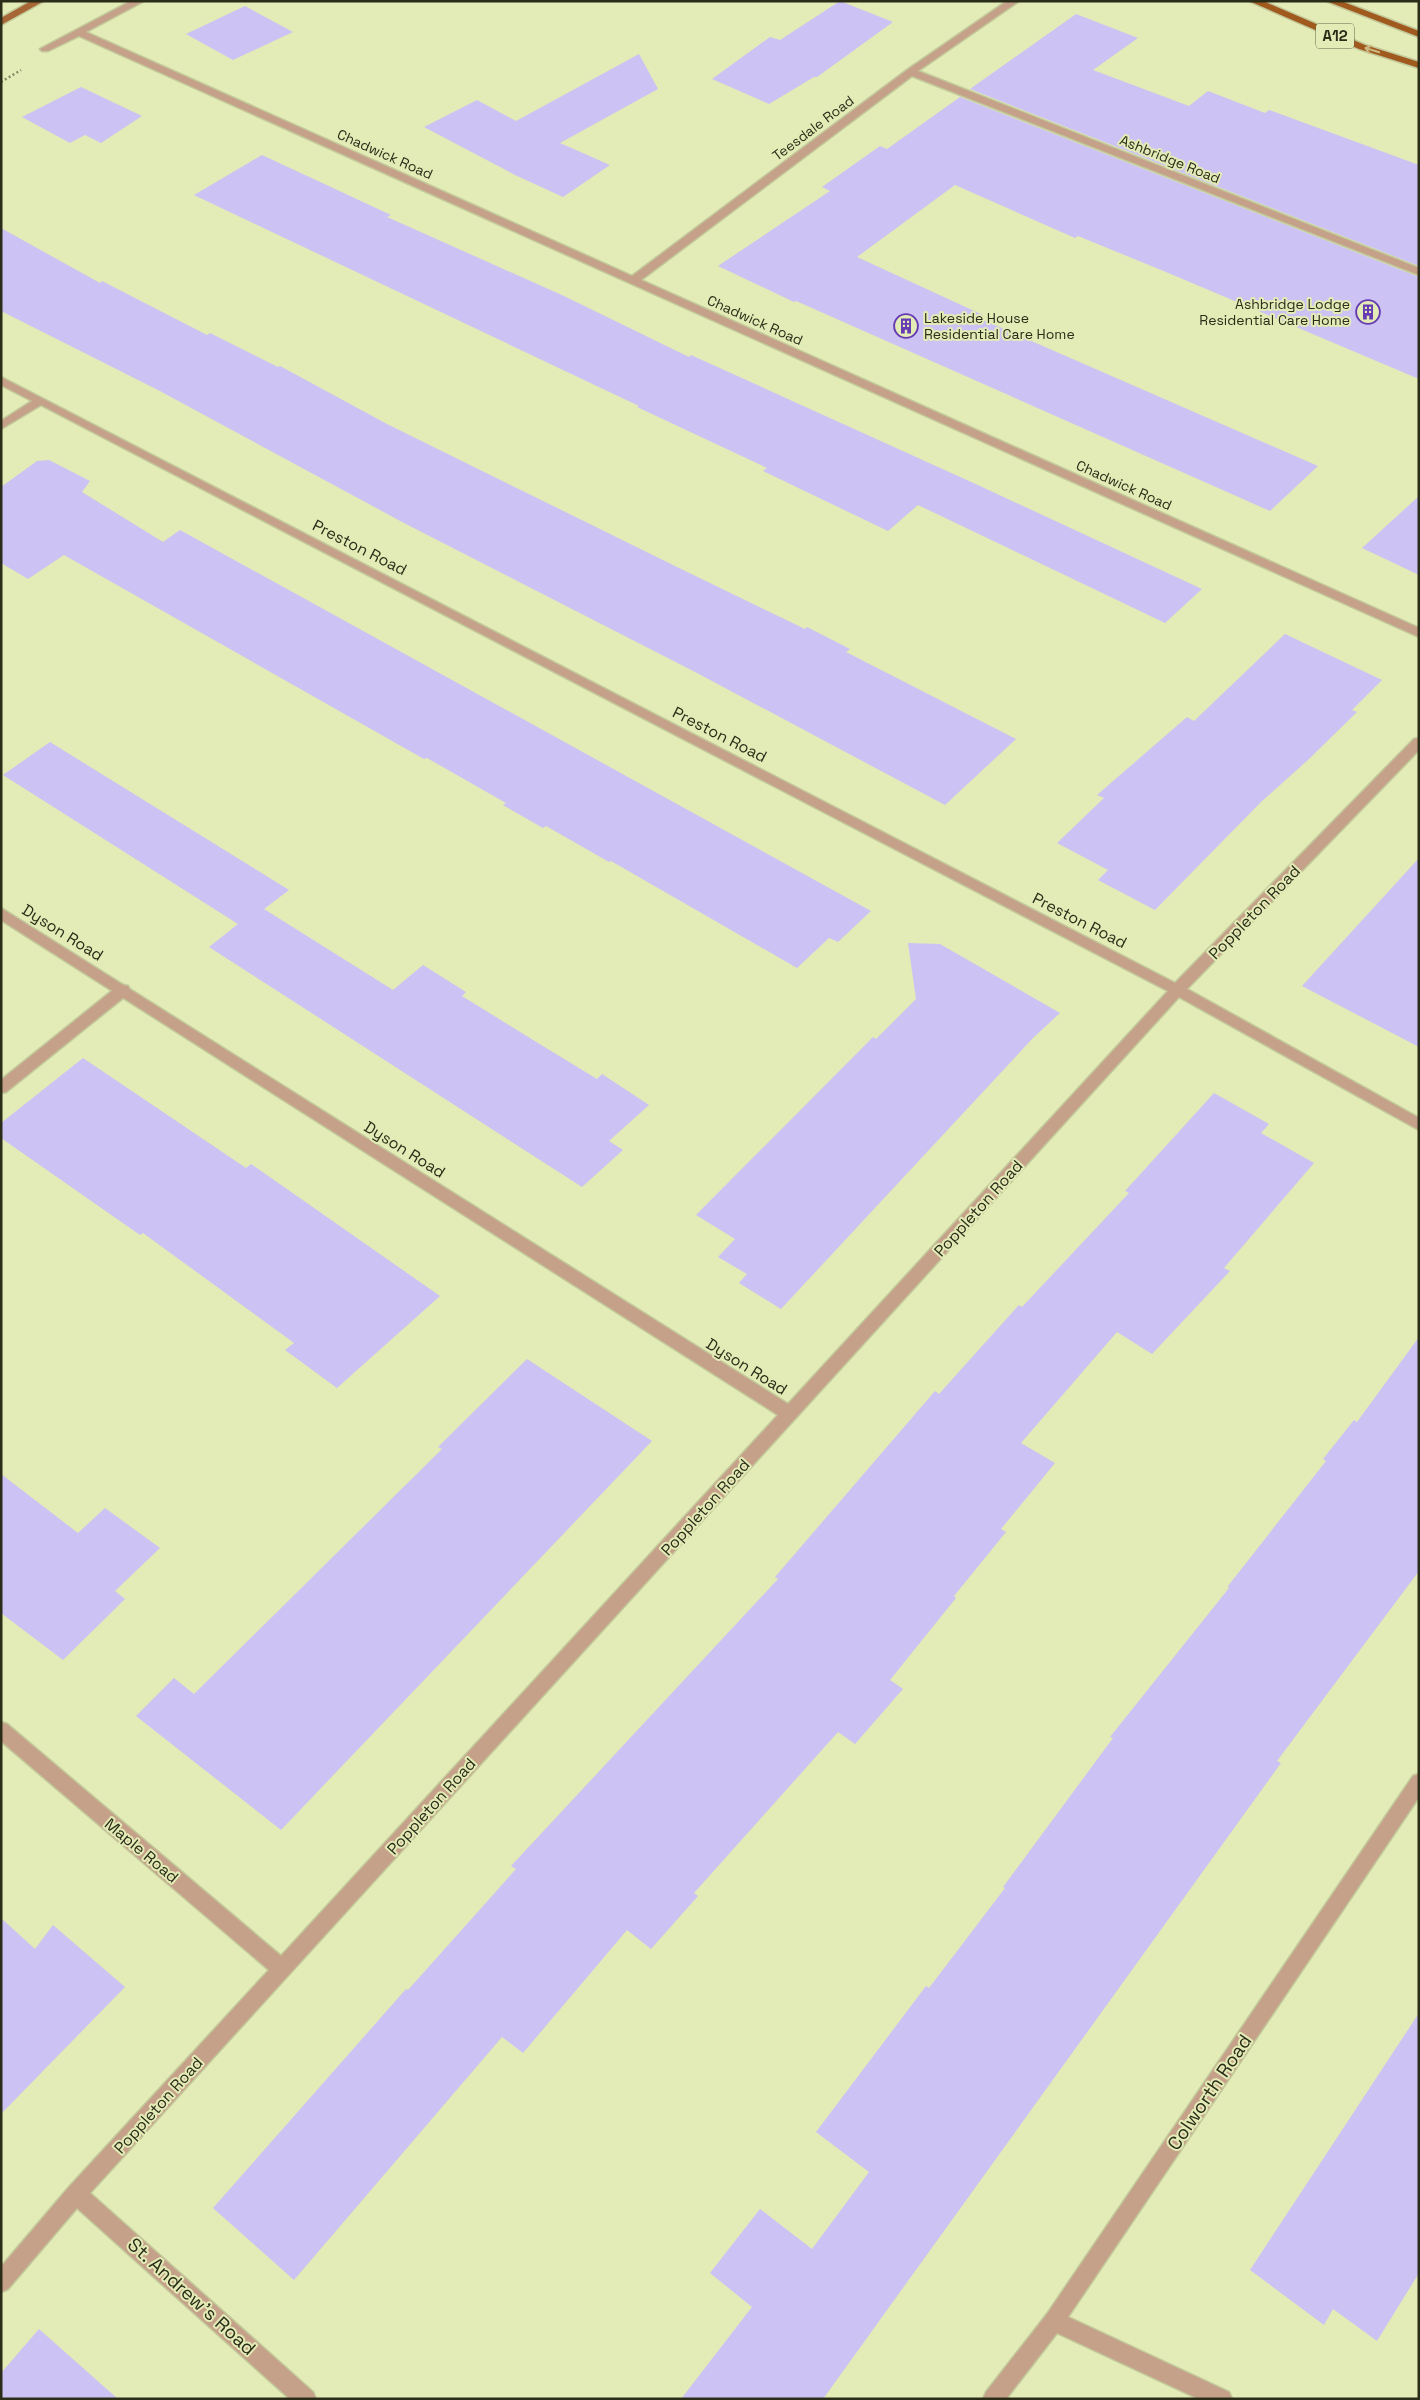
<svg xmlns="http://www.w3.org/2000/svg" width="1420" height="2400" font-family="'Space Grotesk',sans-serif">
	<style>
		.building { fill: #cdc2f4 }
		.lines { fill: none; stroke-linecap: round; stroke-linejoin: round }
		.service-casing { stroke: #c2c99a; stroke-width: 3 }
		.minor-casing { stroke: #c2c99a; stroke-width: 3 }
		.primary-casing { stroke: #c2c99a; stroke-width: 3 }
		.trunk-casing { stroke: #c2c99a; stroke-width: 3 }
		.path { stroke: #858a66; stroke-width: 2.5; stroke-dasharray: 2 2.5; stroke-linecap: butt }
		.service { fill: #c6a189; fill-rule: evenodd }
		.minor { fill: #c6a189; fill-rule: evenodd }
		.primary { fill: #a76636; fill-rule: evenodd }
		.trunk { fill: #a15a1e; fill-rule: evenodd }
		.oneway { stroke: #ccb881 }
		.labels { text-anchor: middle; stroke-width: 4; stroke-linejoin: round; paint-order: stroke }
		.far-street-label { font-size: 14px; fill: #2b2d19; stroke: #e3ebb6 }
		.far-poi-label { font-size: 14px; fill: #2b2d19; stroke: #e3ebb6; text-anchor: end }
		.shield { fill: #e3ebb6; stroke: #626648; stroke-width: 1 }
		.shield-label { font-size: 15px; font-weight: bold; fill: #2b2d19 }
		.street-label { font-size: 16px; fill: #2b2d19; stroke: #e3ebb6 }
		.near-street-label { font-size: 19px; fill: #2b2d19; stroke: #e3ebb6 }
	</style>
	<rect width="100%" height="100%" fill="#e3ebb6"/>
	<path class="building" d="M840 1 893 22 817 77H814L769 104 712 79 770 37 780 40Z
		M245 6 293 32 233 60 186 34Z
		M1076 14 1138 38 1093 70 1189 106 1208 91 1265 113 1269 110 1419 165V266L970 89Z
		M639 54 658 89 560 143 610 165 563 197 515 175 424 127 477 100 516 121Z
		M81 87 142 116 101 143 85 135 70 143 22 117Z
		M960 97 1419 277V379L1166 272 1078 236 1075 238 955 185 857 257 983 315 979 318 1318 466 1270 511 796 301 794 302 718 266 830 191 822 187 880 146 887 149Z
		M262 155 391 215 387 217 564 296 689 357 691 355 980 486 1202 589 1165 623 918 505 888 531 763 471 767 468 637 407 639 406 194 195Z
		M1 228 100 283 102 281 207 335 210 333 278 367 280 366 387 424 675 566 805 629 807 627 850 649 846 652 1016 739 945 805 697 673 404 523 158 390 1 311Z
		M49 460 90 481 82 492 163 542 180 530 871 911 838 942 829 938 797 968 611 861 609 862 546 826 543 828 503 805 506 803 427 758 424 759 64 555 28 579 1 563V487L37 461Z
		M1419 496V575L1362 548Z
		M1285 634 1382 680 1352 710 1357 712 1309 759 1261 802 1155 910 1098 880 1108 870 1057 843 1104 798 1097 795 1187 717 1194 721Z
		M50 742 289 890 264 909 393 990 423 965 466 992 462 996 538 1043 597 1079 602 1074 649 1105 609 1141 623 1150 582 1187 209 947 238 924 3 775Z
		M1419 858V1047L1302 986Z
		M908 943 940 944 1060 1013 1033 1038 781 1309 739 1283 747 1274 718 1257 735 1239 696 1215 873 1037 876 1039 916 999Z
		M83 1058 246 1168 251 1164 440 1296 337 1388 285 1350 294 1343 143 1233 140 1235 1 1138V1123Z
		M1214 1093 1269 1124 1261 1133 1314 1163 1224 1268 1230 1271 1152 1354 1117 1332 1021 1443 1055 1463 1001 1529 1006 1532 954 1596 956 1598 890 1680 903 1689 855 1744 838 1732 694 1893 698 1896 651 1949 627 1930 523 2053 502 2037 294 2280 213 2208 406 1989 408 1990 516 1869 511 1866 778 1579 775 1577 935 1391 939 1394 1019 1305 1022 1307 1129 1193 1125 1191Z
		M1419 1337V1571L1277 1761 1281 1763 823 2399H681L752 2307 710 2273 760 2209 812 2249 869 2172 816 2132 926 1986 929 1988 1005 1888 1003 1887 1113 1738 1110 1737 1229 1588 1228 1586 1326 1461 1323 1459 1354 1420 1357 1422Z
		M527 1359 652 1441 281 1830 136 1716 174 1678 194 1694 442 1449 438 1447Z
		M1 1474 78 1533 105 1508 160 1548 115 1591 125 1599 63 1660 1 1613Z
		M1 1918 35 1949 53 1925 125 1987 1 2114Z
		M1419 2013V2273L1377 2341 1333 2309 1324 2325 1250 2270Z
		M39 2329 118 2399H1V2373Z"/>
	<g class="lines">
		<g class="service-casing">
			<path id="service" d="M123 985 128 986 130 990 128 994 6 1092 1 1093V1080L118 986Z"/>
		</g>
		<g class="minor-casing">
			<path id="minor" d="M131 1H144L86 32 632 276 907 70 1007 1H1019L918 71 1419 268V275L912 76 641 280 1419 628V637L79 36 48 51H42L40 49Z
				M1 377 1175 983 1414 739 1419 738V750L1187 989 1419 1118V1130L1179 997 90 2193 313 2392 316 2399H290L77 2208 8 2289 1 2292V2267L69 2187 269 1970 1 1741V1722L7 1724 281 1956 778 1415 1 920V908L788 1404 1168 991 41 405 1 429V421L32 401 1 385Z
				M1419 1774V1797L1068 2317 1229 2392 1232 2399H1199L1057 2333 1006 2399H983L986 2392 1047 2314 1413 1776Z"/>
		</g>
		<g class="primary-casing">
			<path id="primary" d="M31 1H44L1 25V18Z"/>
		</g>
		<g class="trunk-casing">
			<path id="trunk" d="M1249 1H1263L1365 45 1419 62V68L1359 49Z
				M1326 1H1341L1419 31V37Z"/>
		</g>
		<path class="path" d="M1 82 21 70"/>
		<use href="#service" class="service"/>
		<use href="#minor" class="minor"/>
		<use href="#primary" class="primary"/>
		<use href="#trunk" class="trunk"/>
	</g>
	<defs><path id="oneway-shaft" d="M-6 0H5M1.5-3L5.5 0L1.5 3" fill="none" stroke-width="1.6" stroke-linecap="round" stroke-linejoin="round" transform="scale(1.25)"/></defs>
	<use class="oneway" href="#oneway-shaft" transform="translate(1372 50) rotate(-163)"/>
	<defs>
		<g id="building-ring" transform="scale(1.25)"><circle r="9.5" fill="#e3ebb6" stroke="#653ab2" stroke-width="1.5"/><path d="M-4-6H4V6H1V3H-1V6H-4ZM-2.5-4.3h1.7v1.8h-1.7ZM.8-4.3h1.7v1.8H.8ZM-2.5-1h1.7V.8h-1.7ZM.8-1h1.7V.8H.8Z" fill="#653ab2"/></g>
	</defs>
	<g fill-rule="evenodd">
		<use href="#building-ring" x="1368" y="312"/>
		<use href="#building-ring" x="906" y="326"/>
	</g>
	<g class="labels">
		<g class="far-street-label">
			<text transform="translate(813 128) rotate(-37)" y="5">Teesdale Road</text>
			<text transform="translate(385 154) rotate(24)" y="5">Chadwick Road</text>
			<text transform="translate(1170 159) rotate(22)" y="5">Ashbridge Road</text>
			<text transform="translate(755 320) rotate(24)" y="5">Chadwick Road</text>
			<text transform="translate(1124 485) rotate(24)" y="5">Chadwick Road</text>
		</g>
		<g class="far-poi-label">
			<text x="1350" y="309">Ashbridge Lodge<tspan x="1350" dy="16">Residential Care Home</tspan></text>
			<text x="924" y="323" text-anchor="start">Lakeside House<tspan x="924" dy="16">Residential Care Home</tspan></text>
		</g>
		<rect class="shield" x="1316" y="23.5" width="38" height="25" rx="4"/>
		<g class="shield-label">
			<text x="1335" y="41">A12</text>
		</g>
		<g class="street-label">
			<text transform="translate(360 547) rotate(27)" y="6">Preston Road</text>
			<text transform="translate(720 734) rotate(27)" y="6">Preston Road</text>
			<text transform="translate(1254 912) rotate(-46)" y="6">Poppleton Road</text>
			<text transform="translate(1080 920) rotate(27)" y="6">Preston Road</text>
			<text transform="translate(63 932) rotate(32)" y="6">Dyson Road</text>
			<text transform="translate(405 1149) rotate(32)" y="6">Dyson Road</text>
			<text transform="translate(978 1208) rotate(-48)" y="6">Poppleton Road</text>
			<text transform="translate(747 1366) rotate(32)" y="6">Dyson Road</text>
			<text transform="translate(705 1507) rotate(-48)" y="6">Poppleton Road</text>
			<text transform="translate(431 1806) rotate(-48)" y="6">Poppleton Road</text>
			<text transform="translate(142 1850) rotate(40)" y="6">Maple Road</text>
			<text transform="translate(158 2105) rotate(-48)" y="6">Poppleton Road</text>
		</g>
		<g class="near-street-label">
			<text transform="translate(1209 2092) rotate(-56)" y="7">Colworth Road</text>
			<text transform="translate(192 2296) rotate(42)" y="7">St. Andrew's Road</text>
		</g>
	</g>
	<rect width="1420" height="2400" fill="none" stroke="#2b2d19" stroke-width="5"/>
</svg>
